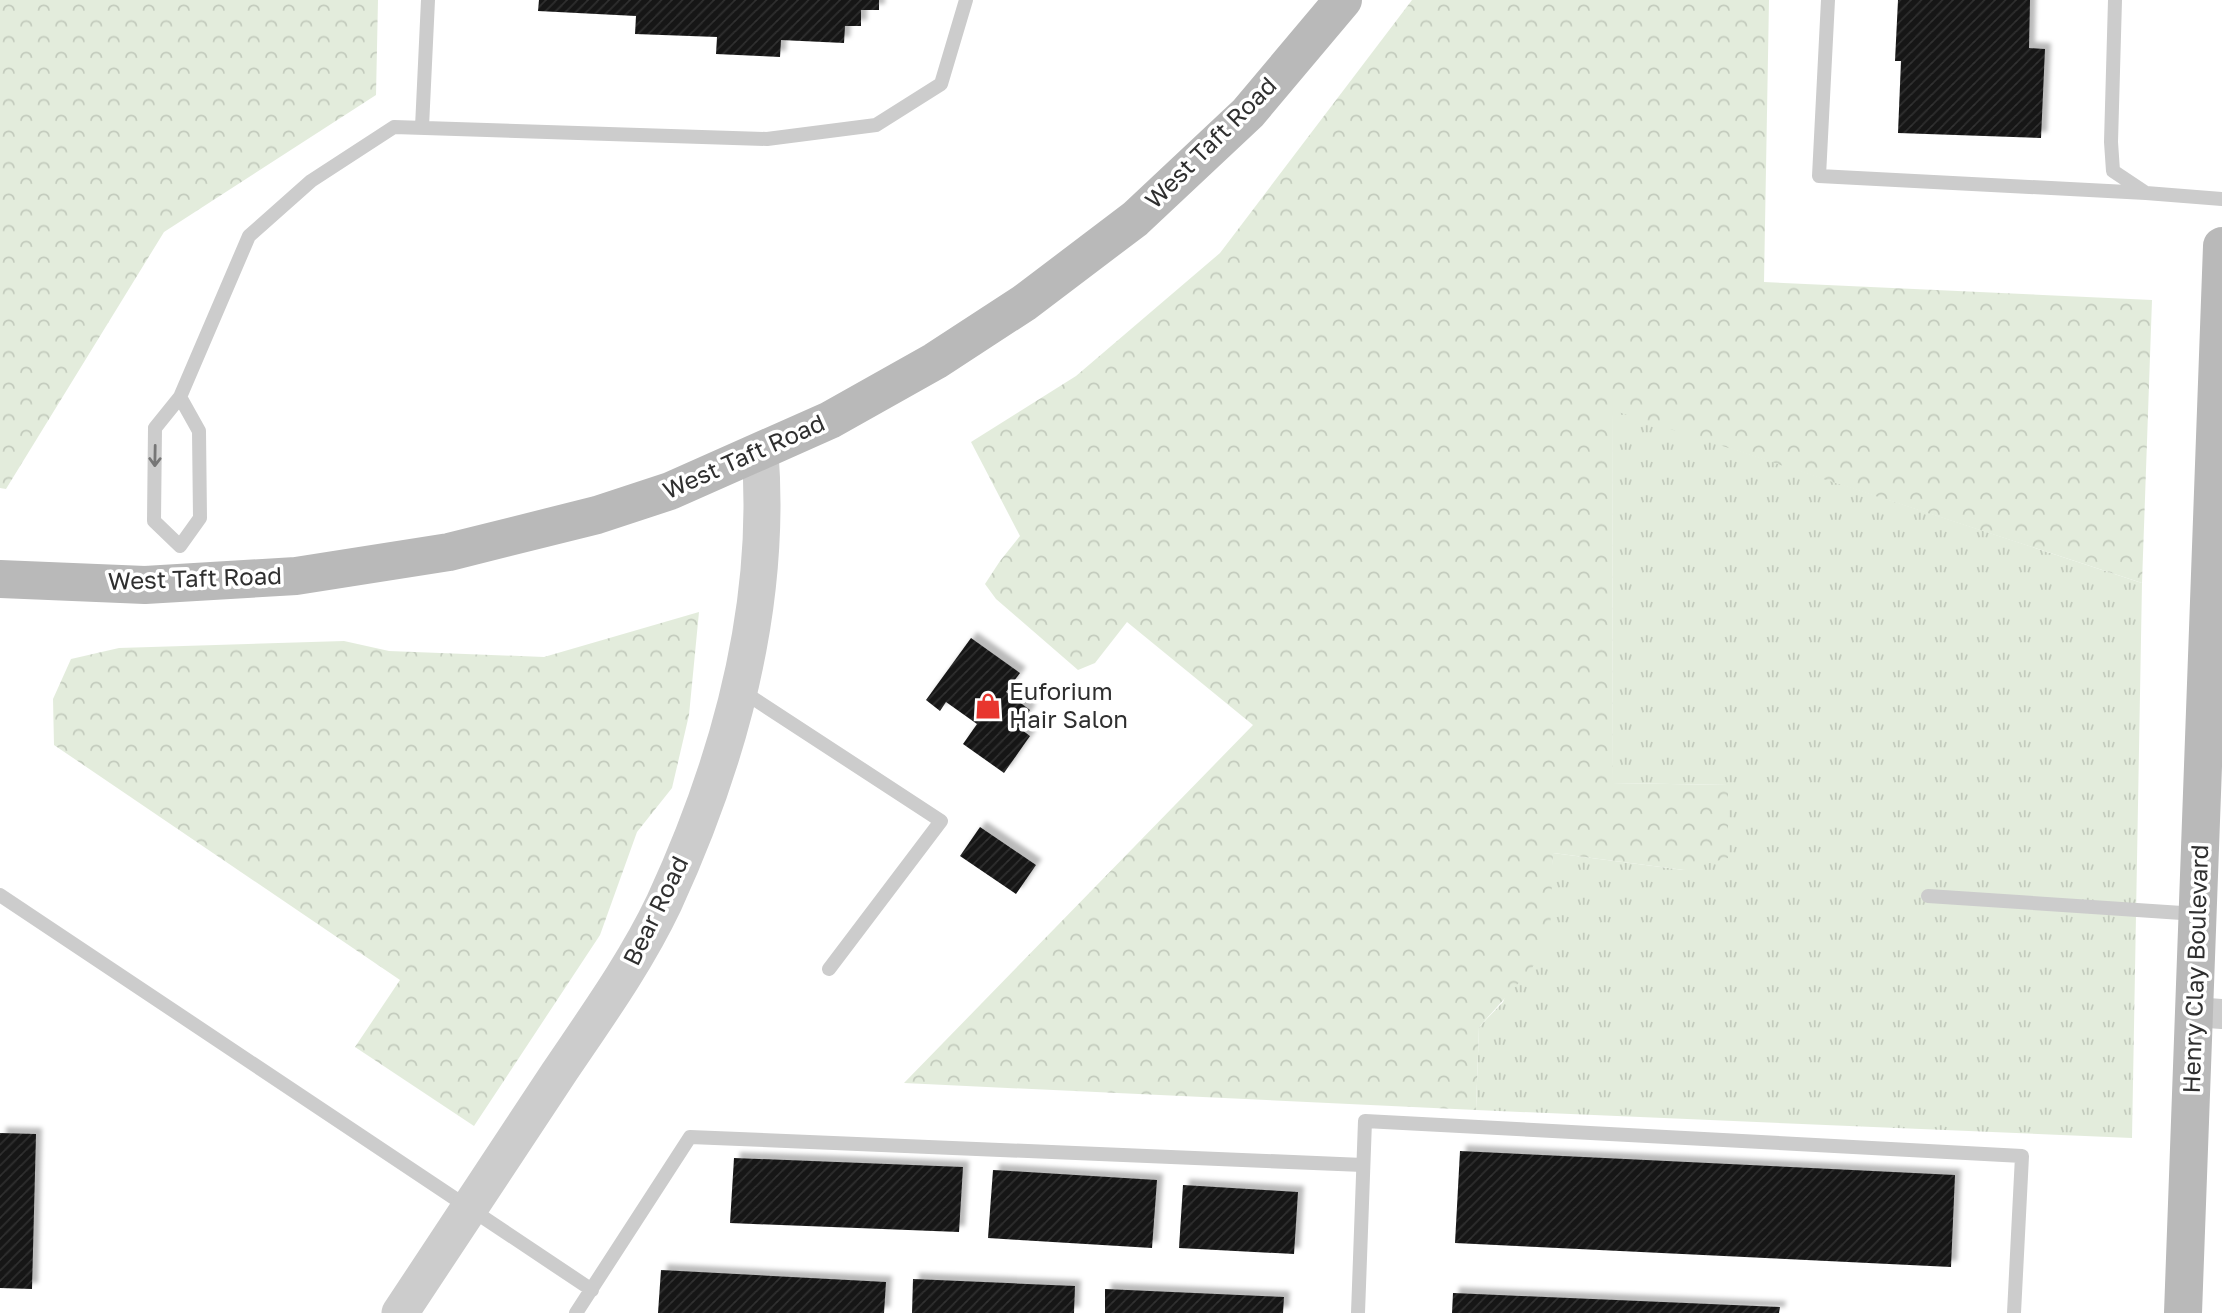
<svg xmlns="http://www.w3.org/2000/svg" width="2222" height="1313" font-family="'Golos Text',sans-serif">
	<style>
		.grass { fill: url(#grass-tufts) }
		.forest { fill: url(#forest-crowns) }
		.building { fill: url(#building-hatch); filter: url(#shadow) }
		.lines { fill: none; stroke-linecap: round; stroke-linejoin: round }
		.service { stroke: #ccc; stroke-width: 14 }
		.minor { stroke: #ccc; stroke-width: 30 }
		.tertiary { stroke: #ccc; stroke-width: 37 }
		.secondary { stroke: #b9b9b9; stroke-width: 38 }
		.oneway { stroke: #767676 }
		.labels { text-anchor: middle; stroke-width: 7; stroke-linejoin: round; paint-order: stroke }
		.street-label { font-size: 24px; fill: #2f2f2f; stroke: #fff }
		.poi-label { font-size: 24px; fill: #2f2f2f; stroke: #fff; text-anchor: start }
	</style>
	<defs>
		<pattern id="grass-tufts" width="24" height="20" patternUnits="userSpaceOnUse" patternTransform="scale(1.75)"><rect width="24" height="20" fill="#e3ecdc"/><path d="M3 7l-1-3M5 7V3M7 7l1-3M15 17l-1-3M17 17v-4M19 17l1-3" fill="none" stroke="#c3cbbd"/></pattern>
		<pattern id="forest-crowns" width="20" height="18" patternUnits="userSpaceOnUse" patternTransform="scale(1.75)"><rect width="20" height="18" fill="#e3ecdc"/><path d="M2 6a3 3 0 1 1 6 0M12 15a3 3 0 1 1 6 0" fill="none" stroke="#c3cbbd"/></pattern>
		<pattern id="building-hatch" width="6" height="6" patternUnits="userSpaceOnUse" patternTransform="scale(1.75)"><rect width="6" height="6" fill="#161616"/><path d="M-1 1l2-2M0 6l6-6M5 7l2-2" fill="none" stroke="#303030"/></pattern>
		<filter id="shadow"><feDropShadow dx="6" dy="-6" stdDeviation="2" flood-color="#0004"/></filter>
	</defs>
	<rect width="100%" height="100%" fill="#fff"/>
	<path class="grass" d="M1612 409 2142 583 2132 1138 1476 1110 1479 1027 1503 1002 1551 878 1553 853 1684 870 1728 785 1613 783Z"/>
	<path class="forest" d="M0 0H378L376 95 164 232 6 489 0 488Z
		M1412 0H1769L1764 282 2152 300 2142 583 1612 410 1613 783 1728 785V858L1684 870 1553 853 1550 936 1532 968 1479 1027 1476 1110 904 1083 1253 725 1127 622 1095 663 1078 670 996 599 985 584 1000 561 1020 536 971 442 1076 376 1220 253Z
		M699 612 689 715 672 788 637 832 600 935 474 1126 355 1047 400 980 54 745 53 699 71 659 119 648 344 641 389 651 544 657Z"/>
	<path class="building" d="M539 0H879V10H861V26H845L844 43 781 40 780 57 716 54 717 37 635 34 636 16 538 11Z
		M1898 0H2030L2029 48 2045 49 2041 138 1898 133 1901 61H1895Z
		M971 638 1020 673 1006 692 1030 710 1018 727 1030 736 1004 773 963 744 977 724 946 702 940 711 926 700Z
		M980 827 1036 865 1016 894 960 856Z
		M0 1133 36 1134 32 1289 0 1288Z
		M1460 1151 1955 1175 1951 1267 1455 1243Z
		M734 1158 963 1167 959 1232 730 1223Z
		M993 1170 1157 1180 1152 1248 988 1238Z
		M1183 1185 1298 1192 1294 1254 1179 1248Z
		M661 1270 886 1282 884 1313H658Z
		M913 1279 1075 1286 1074 1313H912Z
		M1105 1289 1284 1297 1283 1313H1105Z
		M1453 1293 1780 1307 1779 1313H1452Z"/>
	<g class="lines">
		<path class="service" d="M1828 0 1819 176 2146 193
			M2115 0 2111 142 2113 171 2146 193 2222 199
			M422 127 428 0
			M180 397 199 431 200 518 180 546 154 521 155 428 180 397 249 236 311 181 394 127 767 139 876 125 941 84 966 0
			M742 691 941 821 829 969
			M0 895 592 1290
			M1928 896 2197 914
			M576 1313 690 1137 1363 1165
			M1358 1313 1365 1121 2022 1156 2014 1313"/>
		<path class="minor" d="M2195 1012 2222 1014"/>
		<path class="tertiary" d="M400 1313C452 1234 505 1154 558 1074 595 1019 635 964 664 903 729 762 772 608 760 452"/>
		<path class="secondary" d="M0 579 145 585 296 576 449 552 597 515 670 491 830 420 935 361 1024 303 1135 219 1248 113 1343 0
			M2183 1313 2222 246"/>
	</g>
	<defs><path id="oneway-shaft" d="M-6 0H5M1.5-3L5.5 0L1.5 3" fill="none" stroke-width="1.6" stroke-linecap="round" stroke-linejoin="round" transform="scale(1.75)"/></defs>
	<use class="oneway" href="#oneway-shaft" transform="translate(155 456) rotate(91)"/>
	<defs>
		<g id="shop-bare" transform="scale(2.1)"><path d="M-5-2.5h2.3a2.7 3.5 0 0 1 5.4 0H5L5.5 6h-11ZM-1.5-2.5h3a1.5 2.3 0 0 0-3 0Z" fill="#e8362e" stroke="#fff" stroke-width="2.5" paint-order="stroke"/></g>
	</defs>
	<g fill-rule="evenodd">
		<use href="#shop-bare" x="988" y="706"/>
	</g>
	<g class="labels">
		<g class="street-label">
			<text transform="translate(1211 143) rotate(-45)" y="8">West Taft Road</text>
			<text transform="translate(744 457) rotate(-24)" y="8">West Taft Road</text>
			<text transform="translate(195 579) rotate(-2)" y="8">West Taft Road</text>
			<text transform="translate(656 911) rotate(-64)" y="8">Bear Road</text>
			<text transform="translate(2196 969) rotate(-88)" y="8">Henry Clay Boulevard</text>
		</g>
		<g class="poi-label">
			<text x="1009" y="700">Euforium<tspan x="1009" dy="28">Hair Salon</tspan></text>
		</g>
	</g>
</svg>
